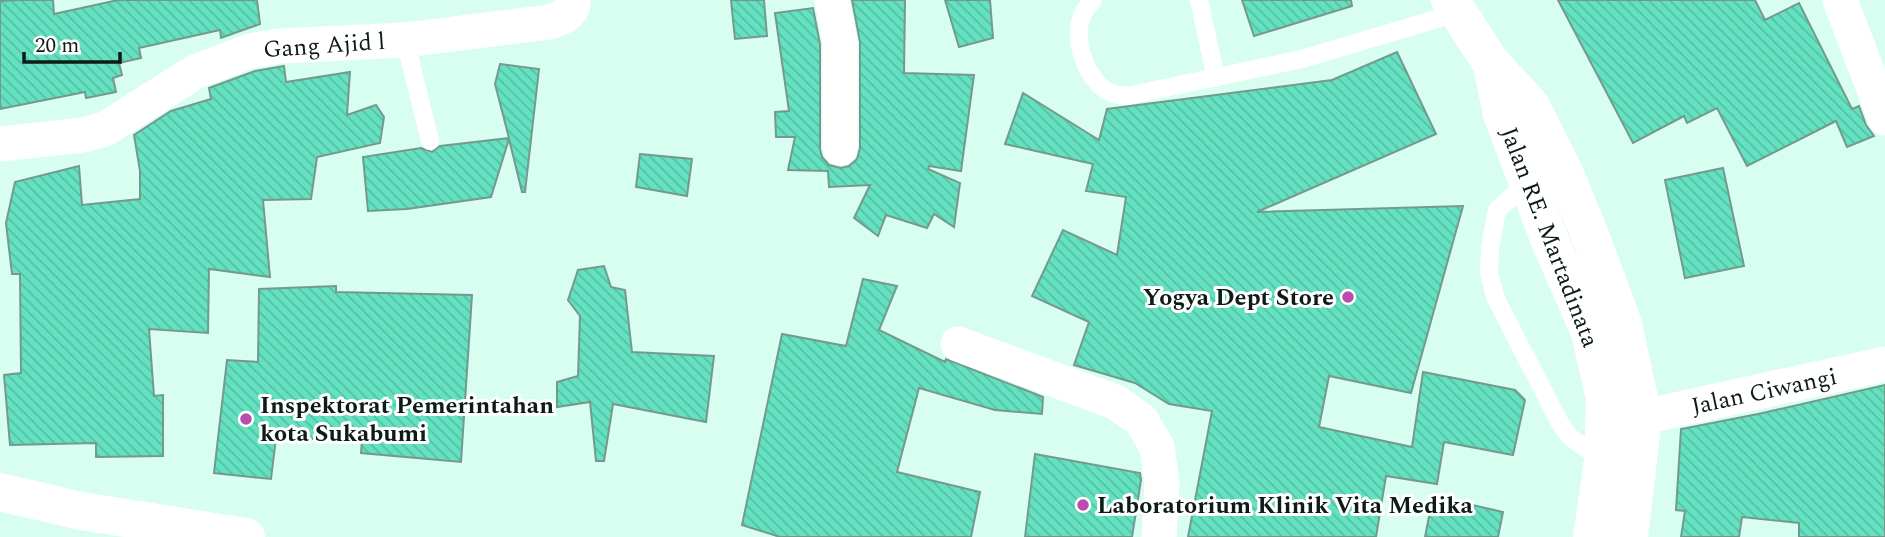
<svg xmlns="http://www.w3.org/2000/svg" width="1885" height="537" font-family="Spectral,serif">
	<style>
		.building { fill: url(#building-back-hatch); stroke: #76998e; stroke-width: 2 }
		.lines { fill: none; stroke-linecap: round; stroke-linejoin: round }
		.service { stroke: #fff; stroke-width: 18 }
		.minor { stroke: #fff; stroke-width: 35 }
		.secondary { stroke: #fff; stroke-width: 38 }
		.poi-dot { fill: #b94dad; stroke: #fff; stroke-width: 2.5 }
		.labels { text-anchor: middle; stroke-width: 6; stroke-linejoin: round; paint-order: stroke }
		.street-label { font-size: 24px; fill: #0e1c18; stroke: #fff }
		.poi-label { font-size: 24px; font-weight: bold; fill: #0e1c18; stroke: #fff; text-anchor: start }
	</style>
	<defs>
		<pattern id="building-back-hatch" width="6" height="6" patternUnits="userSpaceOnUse" patternTransform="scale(1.75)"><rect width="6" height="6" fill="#63e1c0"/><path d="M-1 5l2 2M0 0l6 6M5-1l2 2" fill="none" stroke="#55c0a4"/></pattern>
	</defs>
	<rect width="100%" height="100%" fill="#d8fef1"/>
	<path class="building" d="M17 0H53L54 14 118 0H257L260 24 221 38 220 30 139 48 141 58 119 63 122 75 113 78 116 92 86 98 85 92 0 109V1Z
		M731 0H764L767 36 735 39Z
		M852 0H905L904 73 974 75 961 171 929 166 928 169 960 183 954 227 934 214 927 228 886 215 878 236 854 218 870 185 829 187 828 171 788 170 795 137H776L775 112 789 111 775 13 813 8 820 44V149L822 157 829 165 841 168 849 166 857 159 860 148V42Z
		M945 0H990L993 38 959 47Z
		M1242 0H1351L1352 6 1254 36Z
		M1558 0H1755L1765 20 1799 3 1852 109 1859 106 1866 125 1874 136 1847 147 1836 121 1747 166 1717 108 1687 123 1684 116 1633 143Z
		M1397 52 1436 134 1257 212 1463 206 1411 393 1329 376 1319 427 1412 447 1423 372 1515 390 1525 400 1513 455 1444 442 1437 484 1386 476 1376 537H1188L1212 411 1169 404 1135 383 1074 365 1089 322 1032 296 1063 230 1117 255 1126 197 1086 191 1093 164 1005 144 1023 93 1099 140 1107 109 1332 80Z
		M500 64 539 69 525 192H522L509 139 491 197 407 209 368 211 363 157 421 148 432 152 440 146 509 138 495 84Z
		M284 66 286 82 350 72 347 115 376 105 384 117 380 143 317 157 311 199 263 200 270 277 209 269 208 333 149 329 154 396 163 395V456L96 457V443L10 445 4 375 21 373 20 274H12L6 223 15 182 79 166 82 205 140 199V171L134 135 171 111 211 99 209 88 255 71Z
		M640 154 692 159 687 196 636 187Z
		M1723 168 1744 266 1685 278 1665 180Z
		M604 266 611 287 625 290 632 352 714 356 706 422 613 404 604 461H596L590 402 557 407V382L578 376 580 316 568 300 578 270Z
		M863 279 897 286 879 330 945 362 946 359 1043 397 1042 414 995 410 919 388 897 472 980 492 971 537H780L742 525 782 334 846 346Z
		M336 286V292L472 295 461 462 361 453 362 440 276 438 271 479 214 473 227 360 258 362 259 289Z
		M1885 385V537H1799V523L1742 517 1739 537H1681L1685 511 1676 510 1681 429 1758 414Z
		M1035 454 1140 473 1141 480 1132 537H1025Z
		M1433 496 1503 512 1498 537H1425Z"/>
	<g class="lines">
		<path class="service" d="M1093 0C1090 4 1085 9 1083 14 1071 37 1086 82 1111 93 1115 95 1122 95 1127 96L1302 59 1457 13
			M1199 0 1216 78
			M405 40 430 141
			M1528 182 1497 210 1490 248 1489 273 1496 299 1560 423 1570 437 1602 460"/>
		<path class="minor" d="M832 0 840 42V148
			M1840 0 1885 118
			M0 144 83 135 105 129 195 72 250 51 280 46 405 40 550 22C561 18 574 14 573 0
			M958 344 1115 402 1141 420 1157 447 1162 483 1159 537
			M1643 417 1885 364"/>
		<path class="secondary" d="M1450 0 1491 63 1531 106 1564 172 1592 240 1623 324 1643 417 1629 537
			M1492 65 1502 114 1550 241 1590 332 1605 399 1603 461 1592 537
			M0 492 81 511 246 537"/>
	</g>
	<g class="poi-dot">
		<circle cx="1348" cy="297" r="7"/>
		<circle cx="246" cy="419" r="7"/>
		<circle cx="1083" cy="505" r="7"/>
	</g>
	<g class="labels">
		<g class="street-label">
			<text transform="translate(324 45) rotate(-4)" y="8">Gang Ajid l</text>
			<text transform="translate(1550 237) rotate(69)" y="8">Jalan RE. Martadinata</text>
			<text transform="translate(1764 391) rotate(-12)" y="8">Jalan Ciwangi</text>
		</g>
		<g class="poi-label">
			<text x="1334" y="305" text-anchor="end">Yogya Dept Store</text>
			<text x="260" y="413">Inspektorat Pemerintahan<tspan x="260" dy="28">kota Sukabumi</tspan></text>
			<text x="1097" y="513">Laboratorium Klinik Vita Medika</text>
		</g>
	</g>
	<path d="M24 52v10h96v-10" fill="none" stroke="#0e1c18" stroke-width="3.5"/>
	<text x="35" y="52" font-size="21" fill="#0e1c18" stroke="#ffffff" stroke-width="5" paint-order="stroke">20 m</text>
</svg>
